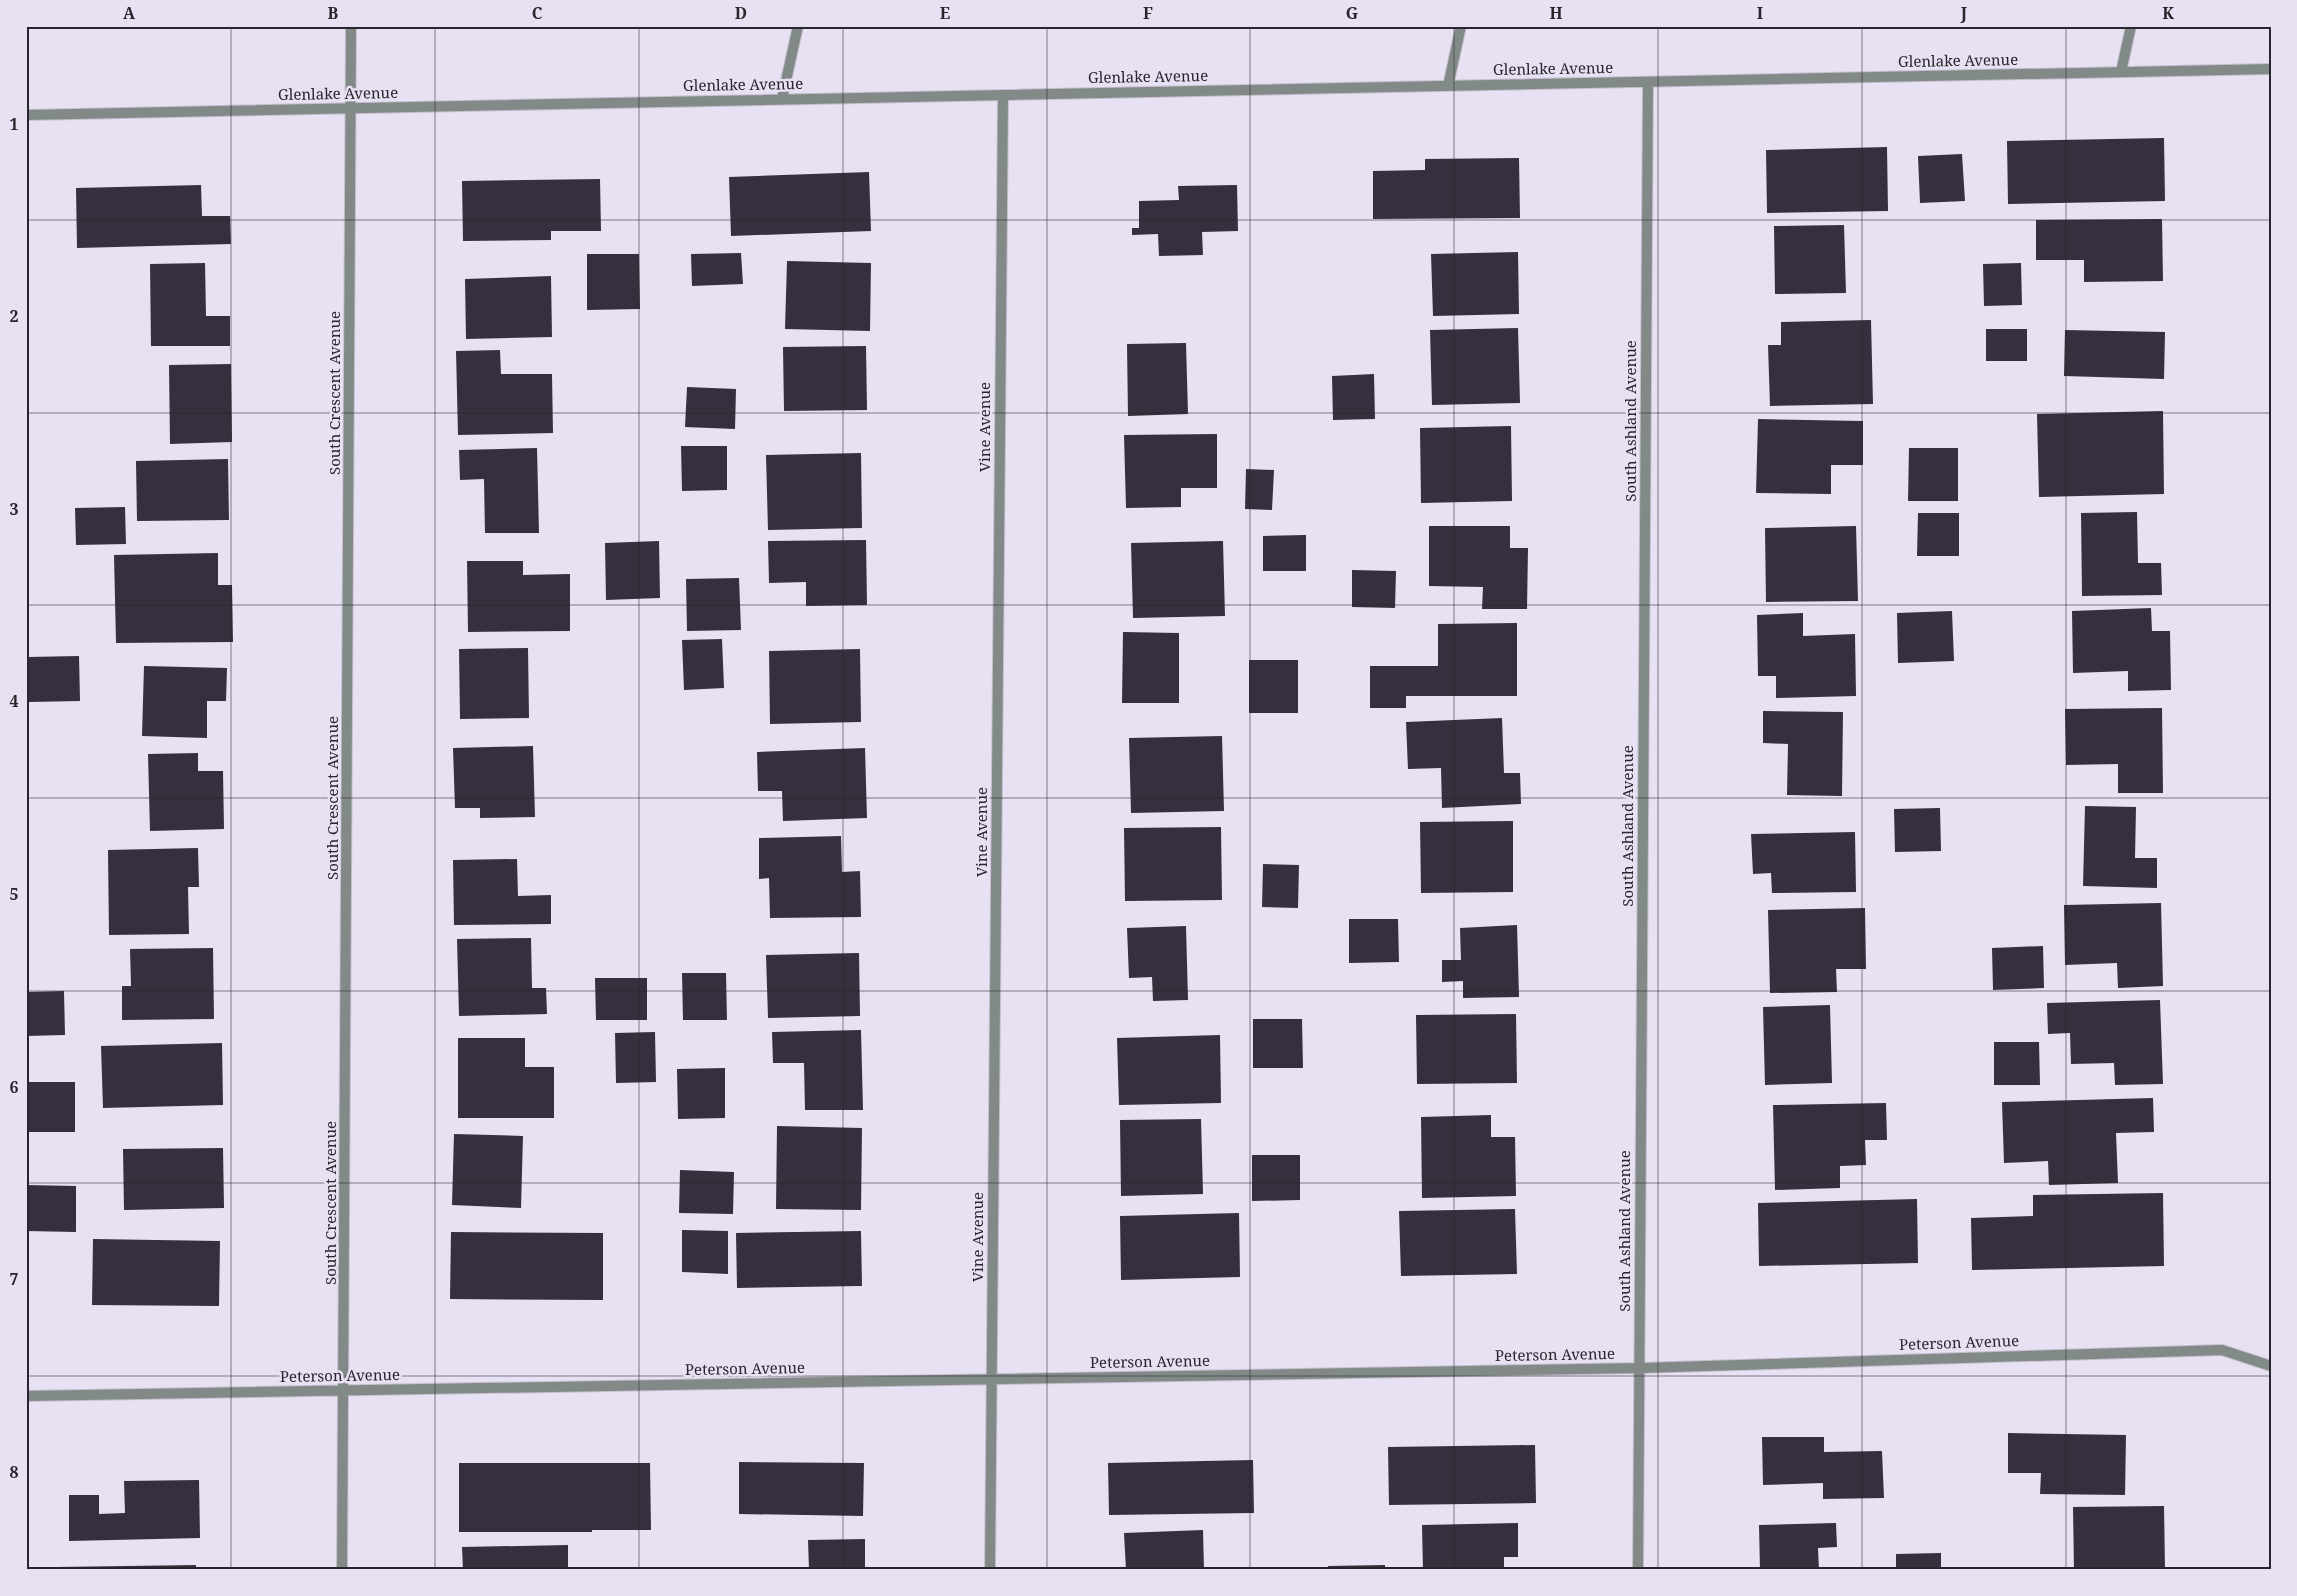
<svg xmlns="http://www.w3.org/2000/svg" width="2297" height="1596" font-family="'Noto Serif',serif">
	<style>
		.building { fill: #36303e }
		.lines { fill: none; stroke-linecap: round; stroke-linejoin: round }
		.street-casing { stroke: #c5bfcf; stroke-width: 12 }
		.street { stroke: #828a87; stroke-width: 10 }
		.grid { fill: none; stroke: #28262c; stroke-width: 1; stroke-opacity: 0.55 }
		.labels { text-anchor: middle; stroke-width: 5; stroke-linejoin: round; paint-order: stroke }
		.street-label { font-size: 15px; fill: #28262c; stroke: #e8e0f3 }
		.neatline { fill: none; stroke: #28262c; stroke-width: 2 }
		.grid-label { font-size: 16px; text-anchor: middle; font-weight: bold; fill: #28262c }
	</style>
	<rect width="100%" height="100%" fill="#e8e0f3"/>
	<path class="building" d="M2164 138 2165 201 2008 204 2007 141Z
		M1887 147 1888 211 1767 213 1766 150Z
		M1962 154 1965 201 1920 203 1918 156Z
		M1519 158 1520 218 1373 219V171L1425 170V159Z
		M869 172 871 231 731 236 729 177Z
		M600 179 601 231H551V240L463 241 462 181Z
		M201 185 202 216H230L231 244 77 248 76 188Z
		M1237 185 1238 231 1202 232 1203 255 1159 256 1158 234 1132 235V228H1139V201L1179 200 1178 186Z
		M2162 219 2163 281 2084 282V260H2036V220Z
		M1844 225 1846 293 1775 294 1774 226Z
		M1518 252 1519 314 1433 316 1431 254Z
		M741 253 743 284 692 286 691 254Z
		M587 254H639L640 309 587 310Z
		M787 261 871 263 870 331 785 329Z
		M205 263 206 316H230V346H151L150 264Z
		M2021 263 2022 305 1984 306 1983 264Z
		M551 276 552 337 466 339 465 279Z
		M1871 320 1873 404 1770 406 1768 345H1781V322Z
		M1518 328 1520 403 1432 405 1430 330Z
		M1986 329H2027V361H1986Z
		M2065 330 2165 332 2164 379 2064 376Z
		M1186 343 1188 414 1128 416 1127 344Z
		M866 346 867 410 784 411 783 347Z
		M500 350 501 374H552L553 433 458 435 456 351Z
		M231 364 232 442 170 444 169 365Z
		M1374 374 1375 419 1333 420 1332 376Z
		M687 387 736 389 735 429 685 427Z
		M2163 411 2164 494 2039 497 2037 414Z
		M1758 419 1863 421V465H1831V494L1756 493Z
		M1511 426 1512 501 1421 503 1420 428Z
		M1217 434V488H1181V507L1126 508 1124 435Z
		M681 446H727V490L682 491Z
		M537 448 539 533H485L484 479 460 480 459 450Z
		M1909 448H1958V501H1908Z
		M861 453 862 528 768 530 766 455Z
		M228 459 229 520 137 521 136 461Z
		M1246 469 1274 470 1272 510 1245 509Z
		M125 507 126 544 76 545 75 508Z
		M2137 512 2138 563H2161L2162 595 2082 596 2081 513Z
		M1918 513H1959V556H1917Z
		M1429 526H1510V548H1528L1527 609H1482L1483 587 1429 586Z
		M1856 526 1858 601 1766 602 1765 528Z
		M1306 535V571H1263V536Z
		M866 540 867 605 806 606V582L769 583 768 541Z
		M659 541 660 598 606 600 605 543Z
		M1223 541 1225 616 1133 618 1131 543Z
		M218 553V585H232L233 642 116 643 114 555Z
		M467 561H523V575L570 574V631L468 632Z
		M1352 570 1396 571 1395 608 1352 607Z
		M739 578 741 630 687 631 686 579Z
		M2151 608 2152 631H2170L2171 690 2128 691V671L2073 673 2072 611Z
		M1952 611 1954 661 1898 663 1897 613Z
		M1803 613V636L1855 634 1856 696 1776 698V676H1758L1757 615Z
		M1517 623V696H1406V708H1370V666H1438V624Z
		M1123 632 1179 633V703H1122Z
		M722 639 724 688 684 690 682 640Z
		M528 648 529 718 460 719 459 649Z
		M860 649 861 722 770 724 769 651Z
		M79 656 80 701 29 702 28 657Z
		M1249 660H1298V713H1249Z
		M144 666 227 668 226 701H207V738L142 736Z
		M2162 708 2163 793H2118V764L2066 765 2065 709Z
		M1763 711 1843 712 1842 796 1787 795 1788 744 1763 743Z
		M1502 718 1504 773H1520L1521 804 1442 808 1441 768 1408 769 1406 722Z
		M1222 736 1224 811 1131 813 1129 738Z
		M533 746 535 817 480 818V808H455L453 748Z
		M865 748 867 818 783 821 782 791H758L757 752Z
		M198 753V771H223L224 829 150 831 148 754Z
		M2085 806 2136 807 2135 858H2157V888L2083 886Z
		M1940 808 1941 851 1895 852 1894 809Z
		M1513 821V892L1421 893 1420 822Z
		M1221 827 1222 900 1125 901 1124 828Z
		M1855 832 1856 892 1772 893 1771 873 1753 874 1751 834Z
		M841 836 842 872 860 871 861 917 770 918 769 878 759 879V838Z
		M198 848 199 887H188L189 934 109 935 108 850Z
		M517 859 518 896 551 895V924L454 925 453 860Z
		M1263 864 1299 865 1298 908 1262 907Z
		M2161 903 2163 986 2118 988 2117 963 2065 965 2064 905Z
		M1865 908 1866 969H1836L1837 992 1770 993 1768 910Z
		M1349 919H1398L1399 962 1349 963Z
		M1517 925 1519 997 1463 998V981L1442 982V960H1461L1460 928Z
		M1186 926 1188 1000 1153 1001 1152 977 1129 978 1127 928Z
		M531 938 532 988H546L547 1014 459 1016 457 939Z
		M2043 946 2044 988 1993 990 1992 948Z
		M213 948 214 1019 122 1020V986H131L130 949Z
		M859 953 860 1016 768 1018 766 955Z
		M682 973H726L727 1020H683Z
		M595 978H647V1020H596Z
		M64 991 65 1035 26 1036V992Z
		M2160 1000 2163 1084 2115 1085 2114 1063 2071 1064 2070 1033 2048 1034 2047 1003Z
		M1830 1005 1832 1083 1765 1085 1763 1007Z
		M1516 1014 1517 1083 1417 1084 1416 1015Z
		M1253 1019H1302L1303 1068H1253Z
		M861 1030 863 1110H805L804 1063H773L772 1032Z
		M655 1032 656 1082 616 1083 615 1033Z
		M1220 1035 1221 1103 1119 1105 1117 1038Z
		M458 1038H525V1067H554V1118H458Z
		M1994 1042H2039L2040 1085H1994Z
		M222 1043 223 1105 103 1108 101 1046Z
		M725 1068V1118L678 1119 677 1069Z
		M26 1082H75V1132H26Z
		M2153 1098 2154 1132 2116 1133 2118 1183 2049 1185 2048 1161 2004 1163 2002 1102Z
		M1886 1103 1887 1140H1865L1866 1165 1840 1166V1188L1775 1190 1773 1105Z
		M1491 1115V1137H1515L1516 1196 1422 1198 1421 1117Z
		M1201 1119 1203 1194 1121 1196 1120 1120Z
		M777 1126 862 1128 861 1210 776 1209Z
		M454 1134 523 1136 521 1208 452 1205Z
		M223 1148 224 1208 124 1210 123 1149Z
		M1252 1155H1300V1200L1252 1201Z
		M680 1170 734 1172 733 1214 679 1213Z
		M26 1185 76 1186V1232L26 1231Z
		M2163 1193 2164 1266 1972 1270 1971 1218 2033 1216V1195Z
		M1917 1199 1918 1263 1759 1266 1758 1203Z
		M1515 1209 1517 1274 1401 1276 1399 1211Z
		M1239 1213 1240 1277 1121 1280 1120 1216Z
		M682 1230 728 1231V1274L682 1272Z
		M861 1231 862 1286 737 1288 736 1233Z
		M451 1232 603 1233V1300L450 1299Z
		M93 1239 220 1241 219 1306 92 1305Z
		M2008 1433 2126 1435 2125 1495 2040 1494 2041 1473H2008Z
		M1762 1437H1824V1452L1882 1451 1884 1498 1823 1499V1483L1763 1485Z
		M1535 1445 1536 1503 1389 1505 1388 1447Z
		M1253 1460 1254 1513 1109 1515 1108 1463Z
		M739 1462 864 1463 863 1516 739 1514Z
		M459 1463H650L651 1530H592V1532H459Z
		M199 1480 200 1538 69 1541V1495H99V1514L125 1513 124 1481Z
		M2164 1506 2165 1570H2074L2073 1507Z
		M1518 1523V1557H1504V1570H1423L1422 1525Z
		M1836 1523 1837 1547 1818 1548 1819 1570H1760L1759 1525Z
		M1203 1530 1204 1570H1126L1124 1533Z
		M865 1539V1570H809L808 1540Z
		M568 1545V1570H463L462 1547Z
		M1941 1553V1570H1896V1554Z
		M196 1565V1570H58L57 1567Z
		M1385 1565V1570H1328V1566Z"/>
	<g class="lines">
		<g class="street-casing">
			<path id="street" d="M2121 72 2131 26
				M1448 86 1461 26
				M782 99 798 26
				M26 115 2271 69
				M26 1396 1640 1368 2222 1350 2271 1366
				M342 1570 351 26
				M990 1570 1003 95
				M1638 1570 1648 82"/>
		</g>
		<use href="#street" class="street"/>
	</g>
	<path class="grid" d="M231 26V1570M435 26V1570M639 26V1570M843 26V1570M1047 26V1570M1250 26V1570M1454 26V1570M1658 26V1570M1862 26V1570M2066 26V1570M26 220H2271M26 413H2271M26 605H2271M26 798H2271M26 991H2271M26 1183H2271M26 1376H2271"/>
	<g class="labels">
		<g class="street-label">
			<text transform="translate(1958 61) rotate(-1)" y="5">Glenlake Avenue</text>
			<text transform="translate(1553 69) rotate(-1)" y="5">Glenlake Avenue</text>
			<text transform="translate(1148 77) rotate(-1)" y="5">Glenlake Avenue</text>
			<text transform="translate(743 85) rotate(-1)" y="5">Glenlake Avenue</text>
			<text transform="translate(338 94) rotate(-1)" y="5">Glenlake Avenue</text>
			<text transform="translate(335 393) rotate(-90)" y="5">South Crescent Avenue</text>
			<text transform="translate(1631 421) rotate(-90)" y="5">South Ashland Avenue</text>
			<text transform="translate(985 427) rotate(-90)" y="5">Vine Avenue</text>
			<text transform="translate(333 798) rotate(-90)" y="5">South Crescent Avenue</text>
			<text transform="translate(1628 826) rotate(-90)" y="5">South Ashland Avenue</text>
			<text transform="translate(982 832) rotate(-90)" y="5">Vine Avenue</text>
			<text transform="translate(331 1203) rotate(-90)" y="5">South Crescent Avenue</text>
			<text transform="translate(1625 1231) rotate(-90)" y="5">South Ashland Avenue</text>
			<text transform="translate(978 1237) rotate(-90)" y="5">Vine Avenue</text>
			<text transform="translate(1959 1343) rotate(-2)" y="5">Peterson Avenue</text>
			<text transform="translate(1555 1355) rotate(-1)" y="5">Peterson Avenue</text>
			<text transform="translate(1150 1362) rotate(-1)" y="5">Peterson Avenue</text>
			<text transform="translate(745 1369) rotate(-1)" y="5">Peterson Avenue</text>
			<text transform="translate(340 1376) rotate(-1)" y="5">Peterson Avenue</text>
		</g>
	</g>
	<rect width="2297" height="1596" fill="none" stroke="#e8e0f3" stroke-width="55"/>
	<rect x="28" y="28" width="2242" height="1540" class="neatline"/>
	<g class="grid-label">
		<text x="129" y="19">A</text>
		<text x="333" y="19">B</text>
		<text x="537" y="19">C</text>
		<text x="741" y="19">D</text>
		<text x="945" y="19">E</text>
		<text x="1148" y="19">F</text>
		<text x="1352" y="19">G</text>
		<text x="1556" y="19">H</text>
		<text x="1760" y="19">I</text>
		<text x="1964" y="19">J</text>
		<text x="2168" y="19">K</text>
		<text x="14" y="130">1</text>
		<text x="14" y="322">2</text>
		<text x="14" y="515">3</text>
		<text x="14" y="707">4</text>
		<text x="14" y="900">5</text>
		<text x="14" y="1093">6</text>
		<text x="14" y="1285">7</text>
		<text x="14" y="1478">8</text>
	</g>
</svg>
